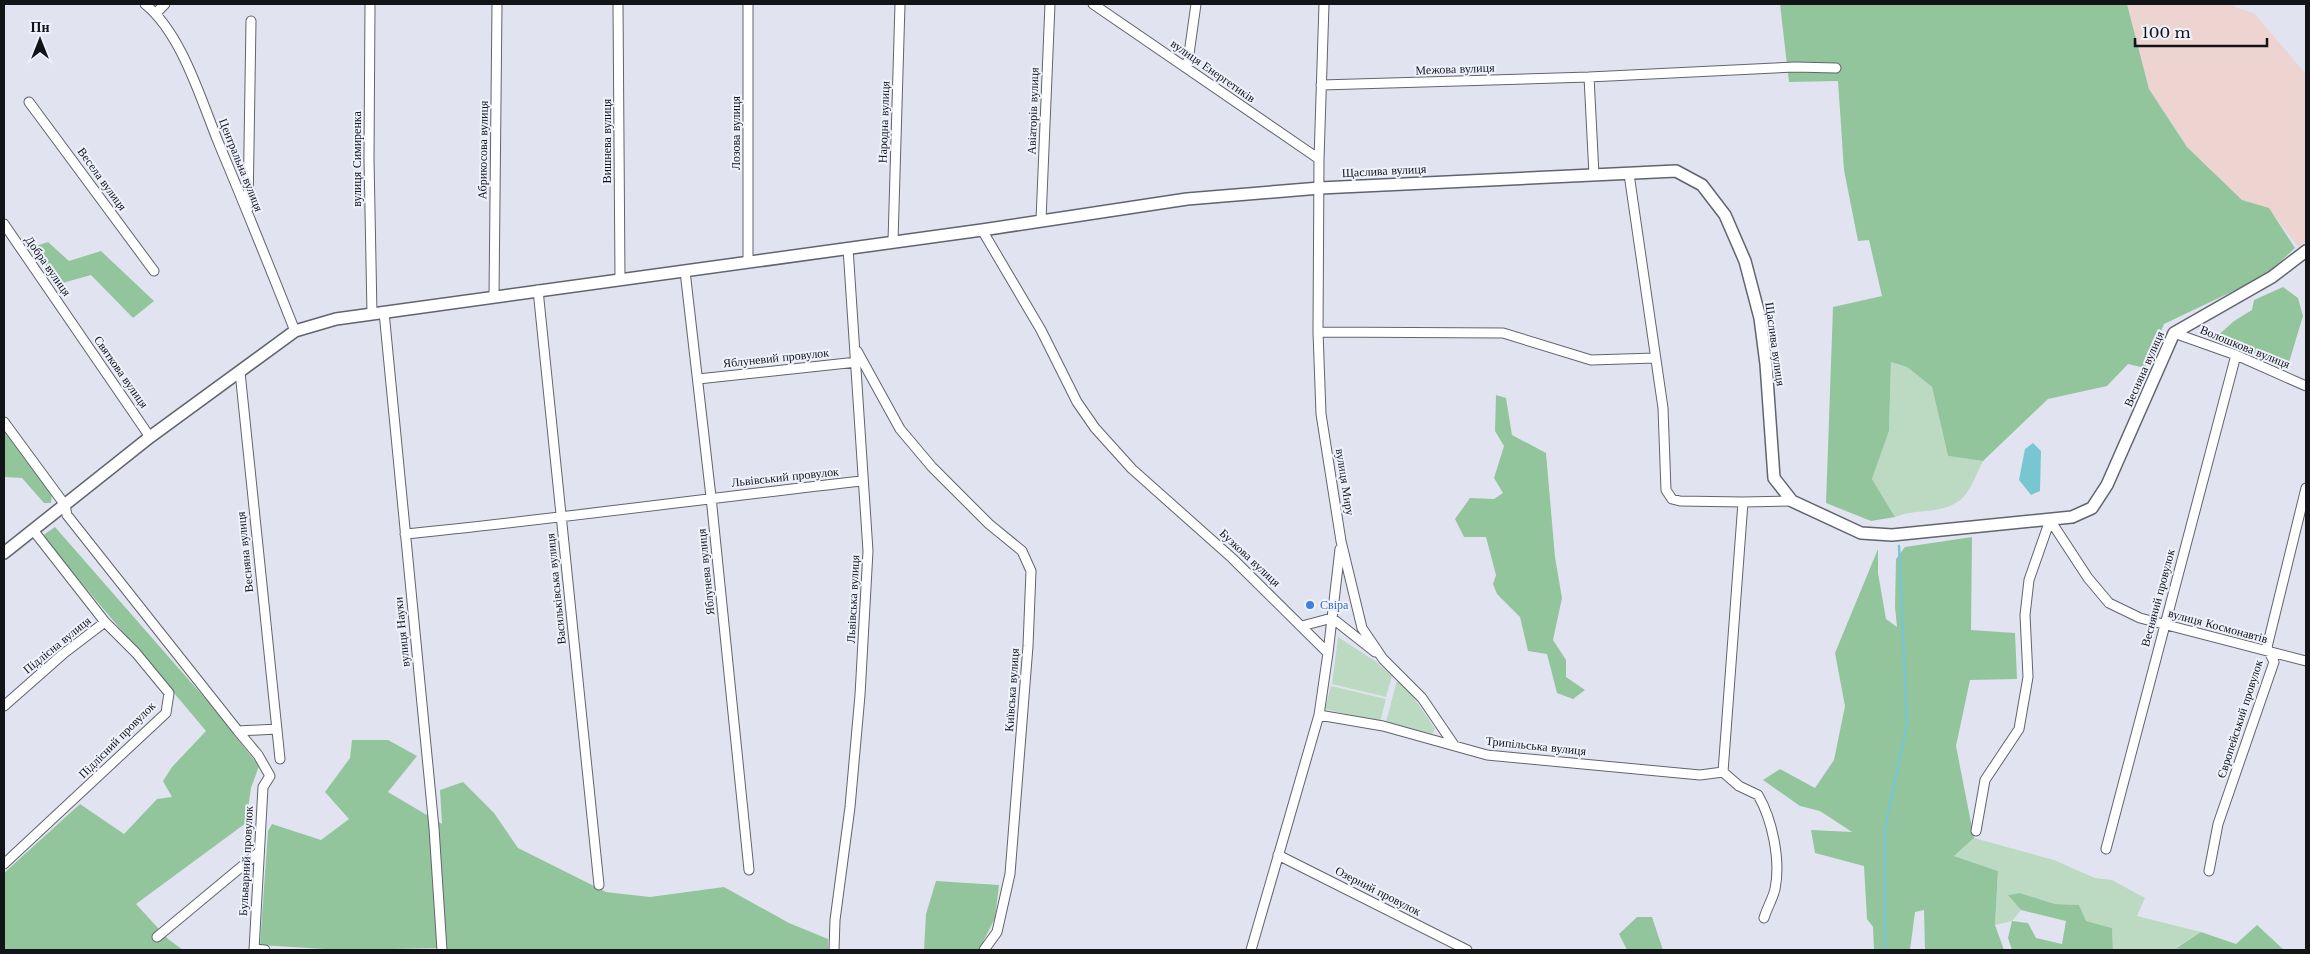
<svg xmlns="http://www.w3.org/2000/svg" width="2310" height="954" font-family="'Libre Baskerville',serif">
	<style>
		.industrial { fill: #eed4d1 }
		.green { fill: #bcdac1 }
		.forest { fill: #93c59d }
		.water { fill: #78c6cf }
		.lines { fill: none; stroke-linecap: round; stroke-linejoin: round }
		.stream { stroke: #78c6cf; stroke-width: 2.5 }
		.minor-casing { stroke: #61646d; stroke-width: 11 }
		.tertiary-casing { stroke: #61646d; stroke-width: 14 }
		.minor { stroke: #fff; stroke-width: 9 }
		.tertiary { stroke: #fff; stroke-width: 11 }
		.shop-dot { fill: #3f7fe0; stroke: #eff2fd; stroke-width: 2 }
		.labels { text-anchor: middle; stroke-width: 4; stroke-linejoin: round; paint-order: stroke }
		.street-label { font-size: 12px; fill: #131418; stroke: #eff2fd }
		.shop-label { font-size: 12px; fill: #366cbe; stroke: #eff2fd; text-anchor: start }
	</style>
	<rect width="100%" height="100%" fill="#e1e4f0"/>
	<path class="industrial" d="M2127 4H2235V7L2254 13 2306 74V241L2298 247 2269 209 2242 200 2187 147 2149 89Z"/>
	<path class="green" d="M1891 362 1907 367 1932 387 1948 456 1983 461C1967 494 1966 507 1926 511 1915 512 1905 513 1895 517L1872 479 1889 431Z
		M1338 637 1375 661 1392 676 1386 697 1332 684Z
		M1397 680 1410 692 1435 729 1432 734 1386 722Z
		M1331 686 1386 699 1380 722 1325 709Z
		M1974 838 2054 860 2095 878 2112 880 2145 898 2137 916 2201 932 2176 947 2182 950H2113L2112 928 2085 921 2079 905 2055 904 2020 893 2009 895 2021 910 2012 921 1995 925 1998 871 1954 856Z"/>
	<path class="forest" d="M1780 4H2127L2149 89 2187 147 2242 200 2269 208 2295 248 2265 276 2164 324 2145 368 2128 364 2107 386 2048 399 1983 461 1948 456 1932 387 1907 367 1891 362 1889 431 1872 479 1895 517 1871 521 1826 503 1833 307 1882 296 1869 240 1858 241 1844 170 1838 81 1789 82Z
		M48 242 69 261 101 251 154 301 133 318 91 275 59 284 33 247Z
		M2283 287 2298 298 2303 316 2287 369 2214 339 2234 321 2252 310 2254 300Z
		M1496 395 1506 398 1512 435 1546 453 1555 557 1562 598 1553 640 1566 660V677L1585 690 1573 699 1557 693 1547 654 1528 651 1520 617 1497 594 1493 584 1496 575 1486 537H1464L1455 519 1470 498 1494 499 1503 493 1494 478 1504 446 1495 431Z
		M4 429 52 493 51 503H44L22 478 4 477Z
		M55 527 209 703 259 766 251 788 246 823 136 904 168 939 183 950H4V873L80 804 124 834 157 799 172 797 163 781 172 767 206 731 42 536Z
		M1972 537 1971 630 2015 633 2017 679 1970 680 1956 746 1974 838 1954 856 1998 871 1995 925 2004 950H1925L1924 910 1915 912 1910 950H1874L1873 927 1867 919 1864 866 1815 853 1811 830 1852 832 1820 811 1800 806 1763 780 1780 769 1815 788 1834 760 1845 706 1835 653 1878 549V573L1886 619 1897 627 1895 607 1896 559 1905 547Z
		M352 740H388L417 756 388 792 442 824 440 790 463 782 494 813 518 848 606 892 650 897 724 887 789 923 828 939V950H448L447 948 341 950 260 945 268 831 272 824 321 840 349 819 325 792 350 758Z
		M936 881 999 885 995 918 979 950H924L926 914Z
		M2020 893 2055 904 2079 905 2086 921 2112 928 2113 950H2012L2008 938 2012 921 2028 923 2036 938 2062 944 2066 921 2021 910 2008 895Z
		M1637 917H1652L1663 950H1627L1619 934Z
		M2257 925 2284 950H2185L2176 948 2201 932 2236 944Z"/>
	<path class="water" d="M2033 443 2041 451 2040 491 2031 495 2019 480 2025 449Z"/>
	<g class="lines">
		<path class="stream" d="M1885 950V829L1907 723 1899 546"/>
		<g class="minor-casing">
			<path id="minor" d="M145 4C182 34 201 100 219 144 245 206 270 268 295 331
				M370 4 369 159 372 314
				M618 4 620 279
				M1093 4 1319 159
				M1324 4 1319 159 1318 332 1321 414 1341 541 1362 628 1383 659 1422 698 1454 745
				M156 13 165 4
				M1187 68 1196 4
				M1589 77 1594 175
				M1321 85 1589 77 1795 67 1836 68
				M29 102 154 271
				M1629 174 1663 408 1666 490 1672 499 1680 501 1743 502
				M248 209 251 21
				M1041 220 1050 4
				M4 224 150 437
				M982 230 1041 330 1077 402 1095 428 1132 469 1232 558 1328 653 1319 715 1251 950
				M893 241 900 4
				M748 262V4
				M685 271 711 497 749 870
				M538 290 599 885
				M494 296 497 4
				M384 312 434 828 442 950
				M1318 332 1503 333 1591 360 1655 358
				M2174 333 2236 355 2306 386
				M857 351 900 429 932 467 989 524 1022 551 1031 571 1028 646 1010 874 997 932 984 950
				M240 372 280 759
				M698 379 857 362
				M4 422 65 505 67 515 238 731 277 729
				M2050 520 2088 578 2109 603 2140 618 2306 661
				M405 534C557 519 709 498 862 481
				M1302 626 1332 618 1375 652
				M1328 653 1340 549
				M4 706 63 654 105 622 33 530
				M1319 715 1383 726 1487 755 1700 775 1723 772
				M238 731 258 755 270 776 263 787 254 950
				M1723 772 1743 502 1792 501
				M1723 772 1739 786 1758 795C1772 819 1781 860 1775 889 1773 898 1767 908 1764 918
				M1976 831 1985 780 2019 729 2028 677 2025 615 2029 580 2050 520
				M2106 849 2236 355
				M1278 855 1467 950
				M4 864 166 713 169 693 136 653 105 622
				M2209 871 2218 824 2274 662 2267 647 2306 488
				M157 937 258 853
				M254 949 265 950
				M834 950 835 920 850 807 860 695 868 551 848 248"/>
		</g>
		<g class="tertiary-casing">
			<path id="tertiary" d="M4 553 150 437 295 331 336 319 982 230 1187 199 1320 188 1676 171 1702 185 1725 215 1745 261 1760 318 1766 364 1774 478 1792 501 1861 533 1892 535 2072 517 2092 508 2107 485 2174 333 2272 277 2306 251"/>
		</g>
		<use href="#minor" class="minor"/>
		<use href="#tertiary" class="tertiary"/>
	</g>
	<circle class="shop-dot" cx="1310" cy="605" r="5"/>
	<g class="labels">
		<g class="street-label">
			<text transform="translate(1455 69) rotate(-2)" y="4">Межова вулиця</text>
			<text transform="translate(1213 71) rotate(35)" y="4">вулиця Енергетиків</text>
			<text transform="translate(1033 111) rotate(-88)" y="4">Авіаторів вулиця</text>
			<text transform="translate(884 122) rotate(-88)" y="4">Народна вулиця</text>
			<text transform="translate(736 133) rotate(-90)" y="4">Лозова вулиця</text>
			<text transform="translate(607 141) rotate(-90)" y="4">Вишнева вулиця</text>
			<text transform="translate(483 150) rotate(-89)" y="4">Абрикосова вулиця</text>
			<text transform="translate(357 159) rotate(-90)" y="4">вулиця Симиренка</text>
			<text transform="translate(241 165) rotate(68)" y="4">Центральна вулиця</text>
			<text transform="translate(1384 171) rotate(-3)" y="4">Щаслива вулиця</text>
			<text transform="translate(102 179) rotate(54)" y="4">Весела вулиця</text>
			<text transform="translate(48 266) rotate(55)" y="4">Добра вулиця</text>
			<text transform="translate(1775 344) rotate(82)" y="4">Щаслива вулиця</text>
			<text transform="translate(2245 347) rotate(22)" y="4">Волошкова вулиця</text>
			<text transform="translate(776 358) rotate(-6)" y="4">Яблуневий провулок</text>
			<text transform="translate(2144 369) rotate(-66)" y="4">Весняна вулиця</text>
			<text transform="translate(121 372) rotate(55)" y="4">Святкова вулиця</text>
			<text transform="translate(785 477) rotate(-6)" y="4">Львівський провулок</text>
			<text transform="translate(1345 482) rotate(81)" y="4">вулиця Миру</text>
			<text transform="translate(245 552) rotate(-96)" y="4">Весняна вулиця</text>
			<text transform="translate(1250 558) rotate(43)" y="4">Бузкова вулиця</text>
			<text transform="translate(706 572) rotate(-96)" y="4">Яблунева вулиця</text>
			<text transform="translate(556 589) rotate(-96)" y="4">Васильківська вулиця</text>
			<text transform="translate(2158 598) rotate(-75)" y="4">Весняний провулок</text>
			<text transform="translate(853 599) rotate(-87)" y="4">Львівська вулиця</text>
			<text transform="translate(2218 626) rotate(15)" y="4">вулиця Космонавтів</text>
			<text transform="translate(402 632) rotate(-96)" y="4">вулиця Науки</text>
			<text transform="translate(57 645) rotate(-39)" y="4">Підлісна вулиця</text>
			<text transform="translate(1012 690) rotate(-86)" y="4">Київська вулиця</text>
			<text transform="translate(2240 719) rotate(-72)" y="4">Європейський провулок</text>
			<text transform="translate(117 740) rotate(-45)" y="4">Підлісний провулок</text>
			<text transform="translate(1536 746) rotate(6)" y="4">Трипільська вулиця</text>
			<text transform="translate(246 861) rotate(-87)" y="4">Бульварний провулок</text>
			<text transform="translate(1378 891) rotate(27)" y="4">Озерний провулок</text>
		</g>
		<g class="shop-label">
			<text x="1320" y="609">Свіра</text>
		</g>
	</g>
	<rect width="2310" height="954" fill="none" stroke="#131418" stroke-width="10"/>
	<g transform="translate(40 40)" stroke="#eff2fd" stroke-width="4" paint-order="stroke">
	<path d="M0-4L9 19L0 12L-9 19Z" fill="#131418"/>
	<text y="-8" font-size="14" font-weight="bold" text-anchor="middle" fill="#131418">Пн</text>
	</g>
	<path d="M2135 38v8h132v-8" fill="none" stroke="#131418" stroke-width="2.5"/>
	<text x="2142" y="38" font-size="15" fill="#131418" stroke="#eff2fd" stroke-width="4" paint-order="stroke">100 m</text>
</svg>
